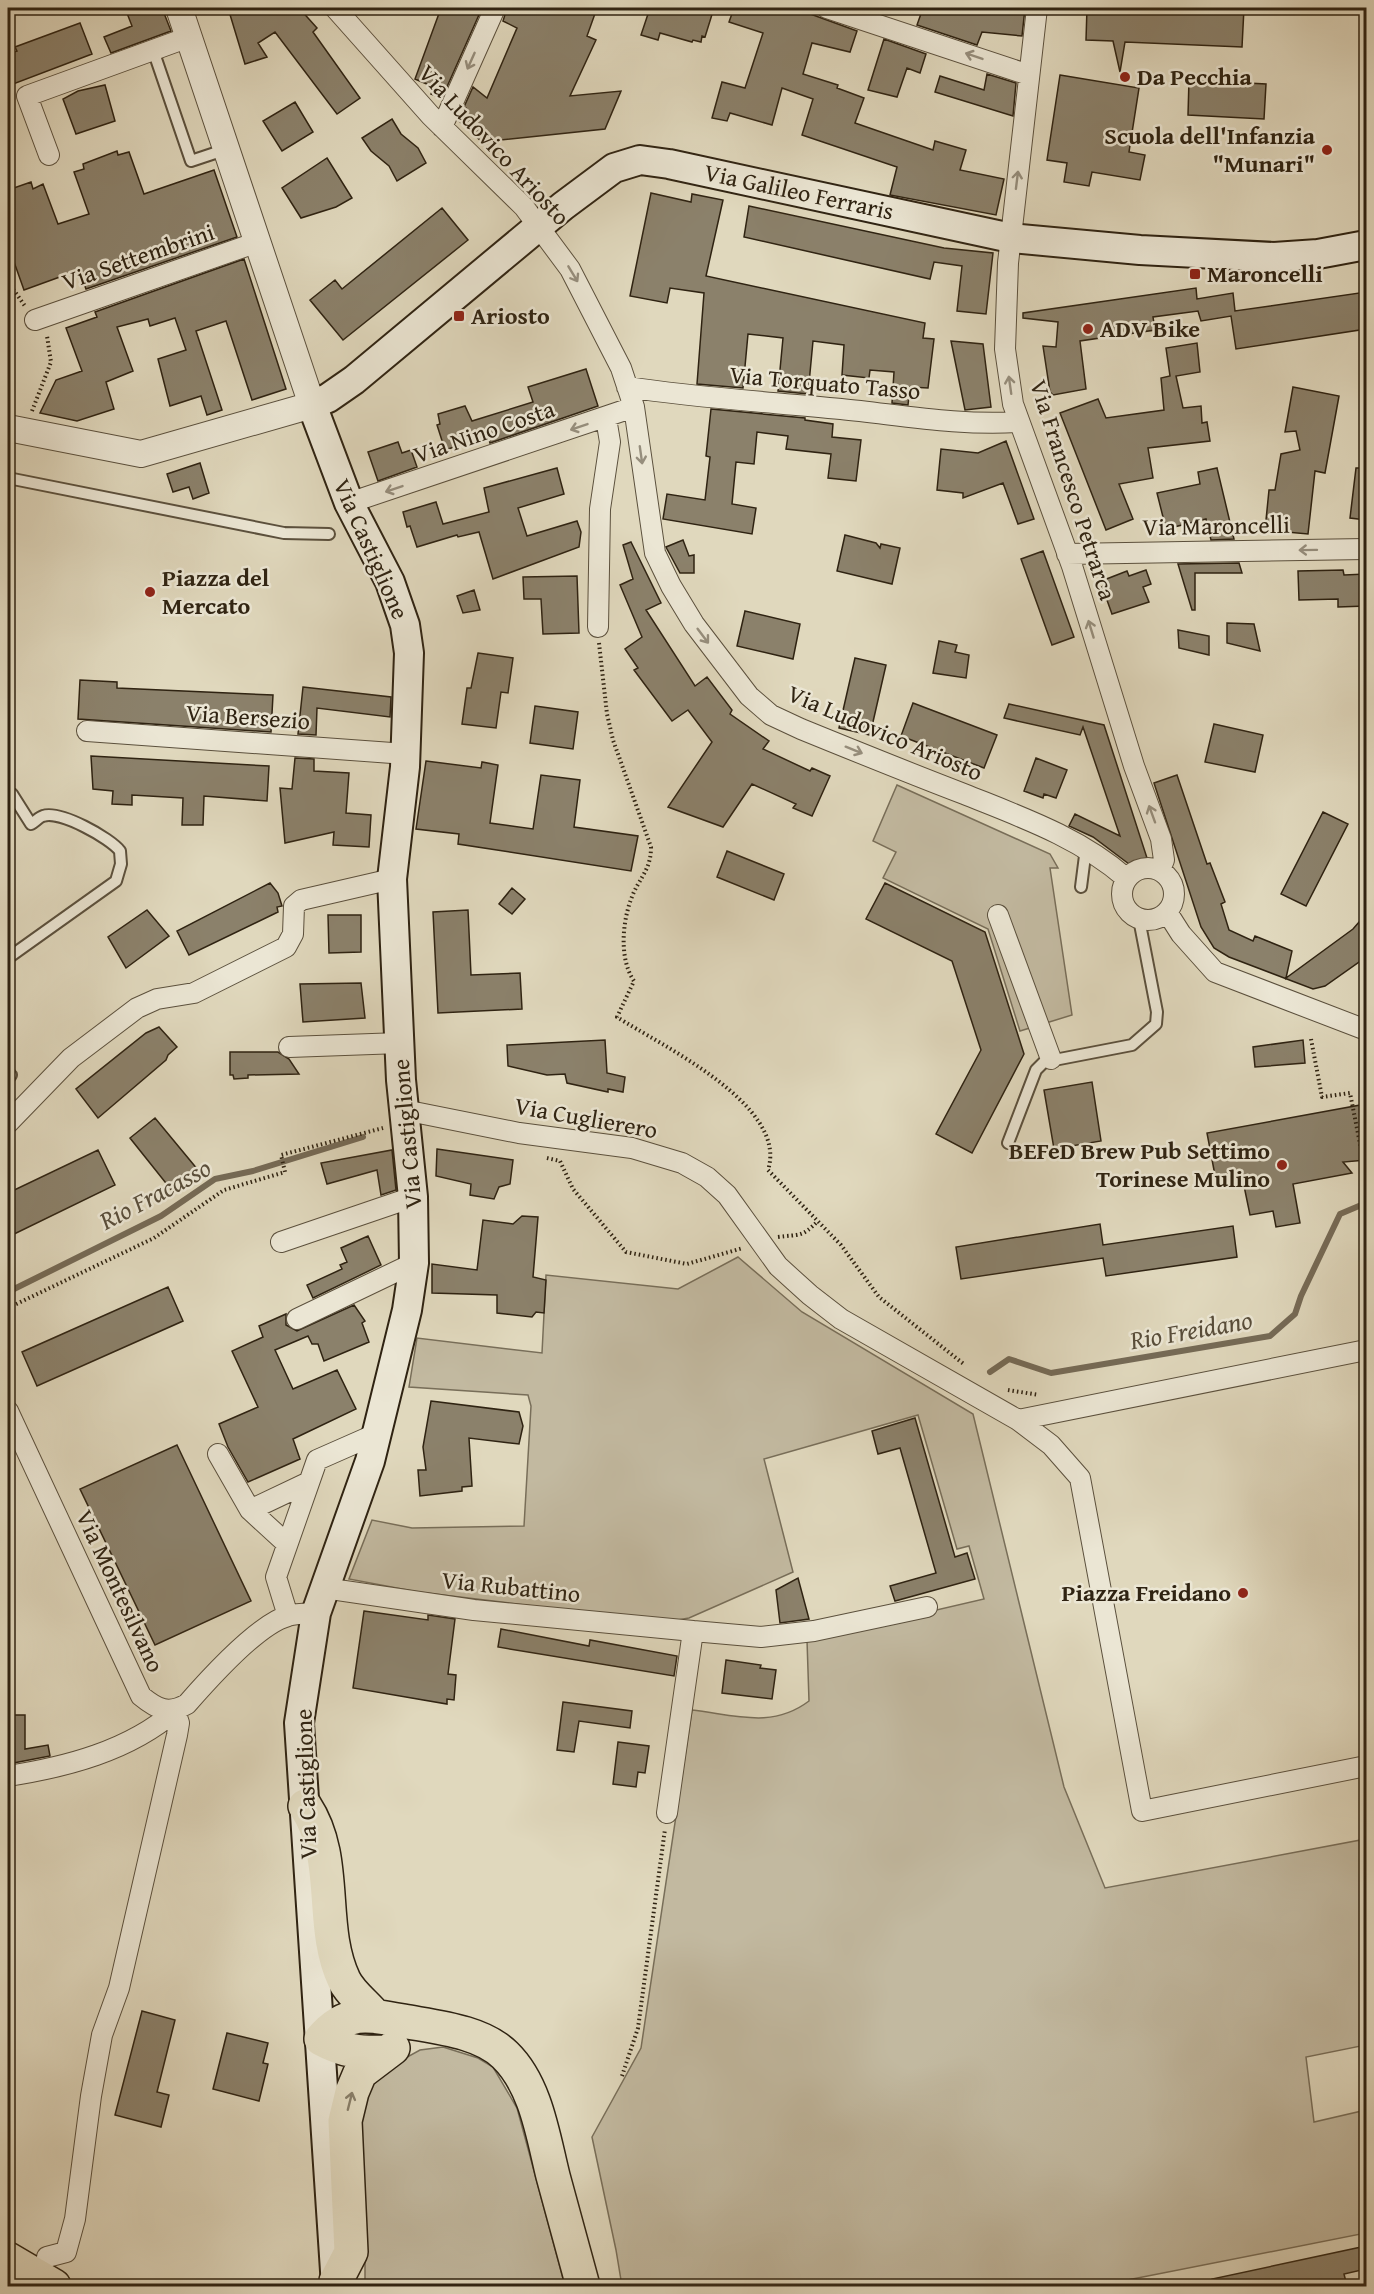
<svg xmlns="http://www.w3.org/2000/svg" width="1374" height="2294" font-family="'Gentium Book Plus',serif">
	<style>
		.green { fill: #c2b9a0; stroke: #786e59; stroke-width: 1.5 }
		.lines { fill: none; stroke-linecap: round; stroke-linejoin: round }
		.stream { stroke: #756a56; stroke-width: 6 }
		.building { fill: #8b816b; stroke: #2f2312; stroke-width: 1.5 }
		.service-casing { stroke: #5b503d; stroke-width: 14 }
		.minor-casing { stroke: #5b503d; stroke-width: 22 }
		.tertiary-casing { stroke: #5b503d; stroke-width: 28 }
		.secondary-casing { stroke: #2f2312; stroke-width: 32 }
		.trunk-casing { stroke: #2f2312; stroke-width: 36 }
		.path { stroke: #2f2312; stroke-width: 4; stroke-dasharray: 1.5 3; stroke-linecap: butt }
		.service { stroke: #ebe6d4; stroke-width: 10 }
		.minor { stroke: #ebe6d4; stroke-width: 20 }
		.tertiary { stroke: #ebe6d4; stroke-width: 26 }
		.secondary { stroke: #ebe6d4; stroke-width: 28 }
		.trunk { stroke: #e0d8bd; stroke-width: 33 }
		.oneway { stroke: #968e7d }
		.oneway2 { stroke: #887e68 }
		.poi-dot { fill: #8f2418; stroke: #ebe6d4; stroke-width: 2 }
		.labels { text-anchor: middle; stroke-width: 5; stroke-linejoin: round; paint-order: stroke }
		.poi-label { font-size: 24px; font-weight: bold; fill: #2f2312; stroke: #ebe6d4; text-anchor: start }
		.street-label { font-size: 24px; fill: #2f2312; stroke: #ebe6d4 }
		.water-label { font-size: 26px; font-style: italic; fill: #584d3a; stroke: #ebe6d4 }
	</style>
	<rect width="100%" height="100%" fill="#e0d8bd"/>
	<filter id="stains"><feTurbulence type="fractalNoise" baseFrequency=".00333" numOctaves="4"/><feColorMatrix values="0 0 0 0 .2 0 0 0 0 .09 0 0 0 0 .02 0 0 0 .5 -.17"/></filter>
	<radialGradient id="worn" r=".72"><stop offset=".6" stop-color="#630" stop-opacity="0"/><stop offset="1" stop-color="#630" stop-opacity=".3"/></radialGradient>
	<path class="green" d="M897 785 1050 854 1058 868H1050L1072 1015 1020 1031 988 929 883 878 896 852 873 841Z
		M738 1257 802 1312 973 1414 1064 1787 1105 1888 1366 1839V2045L1306 2057 1314 2122 1366 2110V2233L1097 2286H622L616 2250 592 2137 641 2048 692 1710C735 1715 772 1729 809 1701L807 1640 984 1599 969 1546 957 1549 918 1415 764 1459 793 1572 689 1618 666 1622 418 1592 349 1579 372 1520 412 1528 524 1526 531 1406 528 1395 409 1387 417 1338 542 1353 546 1275 678 1289Z
		M443 2047 478 2058 493 2067 517 2108 565 2286H365V2227L359 2116 371 2087 389 2067 420 2050Z"/>
	<g class="lines">
		<path class="stream" d="M8 1292 161 1216 215 1179 253 1171 363 1137
			M990 1372 1009 1359 1051 1373 1270 1336 1295 1314 1301 1296 1340 1214 1366 1203"/>
	</g>
	<path class="building" d="M125 8H162L171 31 111 53 104 37 132 26Z
		M228 8H299L317 28 313 32 360 98 337 114 275 32 258 43 267 57 245 64Z
		M441 8H482L442 98 431 94 434 87 415 79Z
		M507 8H597L587 36 596 40 570 96 621 91 605 129 482 142 458 120 466 108 464 107 473 87 487 98 517 28 503 21Z
		M650 8H714L705 37 702 36 701 42 693 40 692 42 660 33 658 40 641 35Z
		M734 8H794L857 31 850 52 812 43 803 74 838 85 837 88 864 98 855 123 933 150 935 141 966 150 960 170 1004 179 996 215 890 195 897 167 802 135 813 99 782 88 772 125 730 113 727 121 712 118 722 82 745 88 763 33 729 22Z
		M923 8H951L965 13 967 8H1025L1022 36 982 32 977 45 917 25Z
		M1087 8H1244L1242 47 1125 42 1120 72 1113 41 1086 40Z
		M80 23 92 54 8 86V54L17 51 15 47Z
		M884 39 926 54 920 73 907 68 897 97 868 90Z
		M987 74 1016 83 1013 116 935 92 940 76 984 90Z
		M1060 75 1139 88 1129 152 1145 155 1140 180 1092 172 1089 186 1064 182 1067 163 1047 160Z
		M1189 80 1266 84 1264 119 1188 115Z
		M105 85 115 121 76 134 63 99 78 91Z
		M295 102 313 132 282 151 263 121Z
		M392 119 401 134 418 148 426 163 397 181 389 166 371 151 362 138Z
		M117 151 118 155 129 152 144 194 214 170 237 237 86 289 79 270 24 290 8 245V190L31 182 33 189 43 184 58 224 89 214 74 172 84 169 83 164Z
		M327 158 352 198 336 207 301 218 282 188Z
		M651 193 691 202 692 194 723 200 706 276 925 323 923 338 934 339 928 388 910 387 908 405 892 403 894 372 870 370 869 378 842 375 844 345 813 341 808 394 778 391 783 338 748 334 743 388 697 384 704 293 670 288 667 303 630 296Z
		M749 206 944 248 993 253 986 314 957 311 962 266 934 262 930 279 744 237Z
		M442 208 468 240 343 340 310 300 335 280 342 289Z
		M244 259 286 389 252 400 226 321 196 331 222 410 207 415 201 396 170 406 158 359 186 350 175 318 150 326 148 319 117 327 133 371 106 382 114 409 77 421 40 413 56 380 82 371 66 328 97 317 95 312Z
		M1196 288 1197 299 1233 293 1235 311 1366 292V329L1236 349 1231 316 1201 321 1198 311 1153 317 1155 330 1080 341 1086 389 1053 395 1050 392 1043 346 1056 347 1058 322 1023 318V313Z
		M951 341 983 344 991 407 965 410Z
		M1197 343 1200 372 1176 376 1183 408 1201 406 1202 423 1207 422 1210 441 1148 448 1153 478 1119 484 1133 519 1106 530 1060 413 1098 399 1106 418 1164 410 1161 378 1170 376 1166 348Z
		M586 369 598 406 490 443 488 436 445 450 437 425 440 424 438 414 465 406 472 421 533 402 528 387Z
		M1293 387 1339 396 1325 473 1315 471 1308 534 1265 530 1269 490H1275L1281 454 1300 450 1296 431 1285 432Z
		M711 409 805 418V420L833 424 832 437 861 440 856 481 828 478 831 454 786 449 788 436 757 432 754 464 736 462 732 504 756 508 752 534 663 519 667 494 705 500 710 457 706 456Z
		M1006 441 1034 519 1018 524 1003 483 963 498V493L937 490 941 449 978 453Z
		M398 442 402 453 411 450 417 467 378 481 368 452Z
		M200 463 209 493 193 499 189 487 173 492 167 474Z
		M557 468 564 494 518 508 527 536 577 521 581 532 579 547 493 579 479 532 458 537 457 535 417 547 410 526 407 527 403 512 436 502 443 524 489 512 484 488Z
		M1217 468 1234 539 1211 540 1206 519 1166 529 1157 493 1200 484 1198 472Z
		M1356 468H1366V520L1350 518Z
		M845 535 876 543 880 548 881 544 900 548 892 584 837 571Z
		M683 540 689 556 694 555V573H680L667 549 666 547Z
		M631 542 661 603 646 610 695 686 707 677 732 710 730 714 769 741 763 749 810 771 812 768 830 776 812 816 793 808 796 804 752 784 723 827 668 807 712 742 688 710 672 721 634 670 638 668 625 649 642 637 620 585 633 579 623 545Z
		M1043 551 1074 637 1052 645 1021 559Z
		M1239 563 1242 573H1195V610H1192L1178 564Z
		M1146 570 1151 584 1143 587 1149 602 1112 614 1103 589H1099L1106 584 1104 580 1127 571 1129 576Z
		M1343 570 1344 575 1366 574V606L1338 607V599L1299 600 1298 571Z
		M577 576 579 633 543 634 541 599H524L523 577Z
		M474 590 480 610 463 613 457 596Z
		M745 611 800 624 793 659 737 646Z
		M1227 623 1254 624 1260 651 1227 643Z
		M1178 630 1209 636V655L1179 648Z
		M939 641 957 645 955 652 969 655 966 678 933 673Z
		M478 653 513 658 508 693 501 692 496 728 462 724 467 688H471Z
		M855 658 886 665 870 735 839 728Z
		M80 680 117 682V688L273 695 271 732 78 719Z
		M303 687 391 697 390 717 317 708 316 735 298 734Z
		M913 703 997 735 984 768 901 736Z
		M1009 704 1104 725 1147 858 1129 864 1093 837 1069 826 1075 814 1120 836 1083 727 1080 735 1004 718Z
		M535 706 578 712 573 749 530 743Z
		M1214 724 1263 735 1255 772 1205 762Z
		M91 756 269 766 267 801 204 796 203 825H182L183 798 132 795V805L112 804 113 791 93 789Z
		M295 758 314 759V771L349 773 346 813 371 815 369 847 333 845 334 832 285 843 280 788 292 789Z
		M1036 758 1067 770 1056 798 1044 794 1043 798 1024 791Z
		M426 761 481 768 482 762 498 765 490 823 533 829 541 775 580 780 574 827 638 836 631 871 458 844 459 834 416 829Z
		M1177 775 1207 864 1210 863 1225 902 1221 904 1229 930 1253 941 1255 936 1292 951 1286 978 1353 929 1366 914V957L1325 986 1313 989 1229 957 1214 948 1201 927 1154 783Z
		M1323 812 1348 824 1306 906 1281 894Z
		M727 851 784 874 774 900 717 877Z
		M270 883 278 893 282 906 277 907 278 912 189 955 177 931Z
		M885 883 985 932 1024 1054 972 1153 936 1134 981 1050 952 961 866 919Z
		M512 888 525 899 512 914 499 904Z
		M147 910 169 936 126 968 108 937Z
		M468 910 471 975 520 973 522 1009 438 1013 433 912Z
		M328 915H361V952L329 953Z
		M361 983 365 1018 303 1022 300 984Z
		M159 1027 177 1047 168 1055 166 1060 98 1118 76 1089 146 1033Z
		M605 1040 607 1073 625 1077 623 1092 608 1089V1092L567 1083 565 1074 547 1075 508 1066 507 1045Z
		M1303 1040 1305 1063 1255 1067 1253 1047Z
		M230 1052H278L289 1059 299 1074 248 1075V1078L234 1079 233 1075H230Z
		M1092 1082 1101 1141 1054 1149 1044 1090Z
		M1366 1104V1160L1343 1162 1352 1173 1293 1184 1300 1223 1276 1227 1273 1211 1250 1215 1243 1181 1217 1186 1207 1133Z
		M155 1118 198 1170 173 1192 130 1138Z
		M437 1149 513 1160 510 1184 499 1187 494 1199 470 1195 471 1184 436 1176Z
		M98 1150 115 1185 8 1237V1193Z
		M392 1150 396 1190 381 1195 377 1170 327 1184 321 1163Z
		M522 1216 538 1217 533 1277 546 1280 544 1313 536 1312 532 1317 497 1313V1295L432 1293V1264L477 1270 483 1220 513 1224Z
		M1100 1224 1103 1245 1233 1226 1237 1257 1106 1276 1103 1258 961 1279 956 1247Z
		M368 1236 381 1265 313 1298 307 1285 342 1269 340 1265 347 1262 341 1248Z
		M168 1287 183 1321 37 1386 22 1352Z
		M354 1305 365 1321 362 1323 369 1342 324 1361 318 1344H312L308 1336 275 1350 293 1389 337 1370 356 1409 293 1439 300 1459 248 1482 228 1447 219 1424 258 1407 232 1351 263 1337 259 1326 286 1314V1325L297 1331Z
		M431 1401 519 1412 523 1426 519 1444 469 1438 472 1486 462 1487V1491L420 1496 418 1470H426L423 1447Z
		M915 1418 955 1557 967 1553 975 1579 895 1601 890 1586 936 1573 900 1448 878 1454 872 1431Z
		M177 1445 251 1601 155 1645 80 1489Z
		M798 1578 809 1619 780 1623 776 1590Z
		M364 1611 428 1620V1615L455 1619 448 1674 456 1675 454 1700 447 1699V1704L353 1688Z
		M501 1629 589 1646 590 1640 677 1656 674 1676 498 1647Z
		M726 1660 761 1665 760 1668 776 1670 772 1699 722 1693Z
		M563 1702 632 1711 630 1728 579 1721 574 1752 557 1750Z
		M8 1715H25V1749L48 1745 50 1756 8 1764Z
		M618 1742 649 1746 645 1773 638 1772 636 1787 613 1784Z
		M142 2011 175 2020 157 2092 169 2095 161 2127 115 2115Z
		M227 2033 268 2043 263 2063 268 2064 259 2101 213 2089Z
		M1366 2246V2269L1344 2274 1347 2286H1212V2279Z"/>
	<g class="lines">
		<g class="service-casing">
			<path id="service" d="M153 50 191 161 227 149
				M8 478 284 533 329 534
				M1081 887 1086 848
				M8 958 116 881 121 864 120 851C110 838 60 810 43 816 39 817 35 822 31 824L12 794
				M8 1079 11 1075
				M1008 1143 1036 1070 1044 1062 1132 1045 1156 1024 1157 1012 1139 919"/>
		</g>
		<g class="minor-casing">
			<path id="minor" d="M335 8 431 116 524 207 570 269 621 368 634 407 655 553 671 586 694 624 749 696 771 715 801 729C855 751 909 773 964 794 1021 817 1079 837 1126 878
				M827 8 1029 75
				M1037 8 1008 263 1005 349 1013 404 1072 566 1134 766 1161 839 1164 860 1160 870
				M442 127 495 8
				M49 155 27 96 189 37
				M35 320 258 242
				M627 387C698 398 770 402 841 409 901 415 959 426 1019 422
				M349 503 634 407
				M1067 554 1366 549
				M598 627 600 509 610 442 606 418
				M87 731 406 754
				M1122 894a26 26 0 1 1 52 0a26 26 0 1 1-52 0Z
				M1167 912 1181 934 1215 972 1366 1030
				M998 915 1051 1059
				M289 1047 400 1043
				M404 1110 519 1133 632 1148 682 1163 707 1177 727 1195 778 1266 810 1295 841 1319 1018 1420 1051 1445 1080 1478 1142 1811 1366 1766
				M8 1123 71 1058 137 1008 157 999 194 993 286 947 293 934 294 906 301 900 392 879
				M281 1242 413 1197
				M297 1319 414 1263
				M8 1411 141 1696C157 1709 168 1715 187 1704 208 1680 258 1624 288 1616 296 1613 307 1614 316 1613
				M1018 1420 1366 1350
				M218 1454 250 1510 287 1544
				M250 1510 309 1482
				M324 1588 474 1610 693 1631 667 1813
				M288 1616 276 1577 317 1460 376 1434
				M693 1631 761 1637 814 1631 927 1607
				M8 1776C66 1767 129 1751 175 1711L179 1723 177 1735 119 1988 102 2035 91 2096 75 2219 66 2252 47 2257"/>
		</g>
		<g class="tertiary-casing">
			<path id="tertiary" d="M8 428 141 454 312 405 179 8"/>
		</g>
		<g class="secondary-casing">
			<path id="secondary" d="M336 2286 299 1723 316 1613 370 1461 407 1310 414 1263 413 1197 401 1080 392 879 405 767 409 653 405 625 390 582 349 503 312 405 328 398 354 380 563 206 614 168 640 160 669 164 1011 238 1140 250 1274 257 1318 254 1366 245"/>
		</g>
		<g class="trunk-casing">
			<path id="trunk" d="M305 1806C340 1859 318 1925 344 1980 350 1993 365 2004 374 2015
				M384 2052C360 2053 343 2051 321 2039 345 2010 368 2014 403 2021 435 2027 481 2031 505 2055 536 2085 543 2136 553 2176 563 2213 573 2250 583 2286
				M8 2259 54 2286
				M336 2281 351 2252 345 2121 352 2092 360 2073 393 2048"/>
		</g>
		<path class="path" d="M8 282 25 306
			M32 411 51 362 47 336
			M599 643 607 714 613 740 651 847C651 864 645 872 637 886 623 911 617 956 634 981L617 1017C660 1045 789 1105 768 1170L841 1245 879 1297 965 1365
			M1311 1039 1322 1097 1350 1093 1366 1174
			M547 1158 560 1161 573 1189 626 1252 687 1264 743 1248
			M778 1237C800 1234 801 1238 818 1221
			M8 1308 154 1238 224 1190 285 1172 281 1155 383 1128
			M1008 1390 1039 1395
			M622 2076 638 2028 665 1829"/>
		<use href="#service" class="service"/>
		<use href="#minor" class="minor"/>
		<use href="#tertiary" class="tertiary"/>
		<use href="#secondary" class="secondary"/>
		<use href="#trunk" class="trunk"/>
	</g>
	<defs><path id="oneway-shaft" d="M-6 0H5M1.5-3L5.5 0L1.5 3" fill="none" stroke-width="1.6" stroke-linecap="round" stroke-linejoin="round" transform="scale(1.5)"/></defs>
	<g class="oneway">
		<use href="#oneway-shaft" transform="translate(974 56) rotate(-161)"/>
		<use href="#oneway-shaft" transform="translate(471 61) rotate(114)"/>
		<use href="#oneway-shaft" transform="translate(1017 180) rotate(-83)"/>
		<use href="#oneway-shaft" transform="translate(573 274) rotate(59)"/>
		<use href="#oneway-shaft" transform="translate(1010 385) rotate(-98)"/>
		<use href="#oneway-shaft" transform="translate(579 427) rotate(161)"/>
		<use href="#oneway-shaft" transform="translate(641 455) rotate(82)"/>
		<use href="#oneway-shaft" transform="translate(394 489) rotate(161)"/>
		<use href="#oneway-shaft" transform="translate(1308 550) rotate(179)"/>
		<use href="#oneway-shaft" transform="translate(1091 629) rotate(-107)"/>
		<use href="#oneway-shaft" transform="translate(703 636) rotate(53)"/>
		<use href="#oneway-shaft" transform="translate(854 750) rotate(22)"/>
		<use href="#oneway-shaft" transform="translate(1152 814) rotate(-110)"/>
	</g>
	<use class="oneway2" href="#oneway-shaft" transform="translate(350 2101) rotate(-76)"/>
	<g class="poi-dot">
		<circle cx="1125" cy="77" r="6"/>
		<circle cx="1327" cy="150" r="6"/>
		<rect x="1189" y="268" width="12" height="12" rx="3"/>
		<rect x="453" y="310" width="12" height="12" rx="3"/>
		<circle cx="1088" cy="329" r="6"/>
		<circle cx="150" cy="592" r="6"/>
		<circle cx="1282" cy="1165" r="6"/>
		<circle cx="1243" cy="1593" r="6"/>
	</g>
	<g class="labels">
		<g class="poi-label">
			<text x="1137" y="85">Da Pecchia</text>
			<text x="1315" y="144" text-anchor="end">Scuola dell'Infanzia<tspan x="1315" dy="28">"Munari"</tspan></text>
			<text x="1207" y="282">Maroncelli</text>
			<text x="471" y="324">Ariosto</text>
			<text x="1100" y="337">ADV Bike</text>
			<text x="162" y="586">Piazza del<tspan x="162" dy="28">Mercato</tspan></text>
			<text x="1270" y="1159" text-anchor="end">BEFeD Brew Pub Settimo<tspan x="1270" dy="28">Torinese Mulino</tspan></text>
			<text x="1231" y="1601" text-anchor="end">Piazza Freidano</text>
		</g>
		<g class="street-label">
			<text transform="translate(494 145) rotate(47)" y="8">Via Ludovico Ariosto</text>
			<text transform="translate(799 192) rotate(12)" y="8">Via Galileo Ferraris</text>
			<text transform="translate(138 257) rotate(-19)" y="8">Via Settembrini</text>
			<text transform="translate(825 383) rotate(5)" y="8">Via Torquato Tasso</text>
			<text transform="translate(484 432) rotate(-19)" y="8">Via Nino Costa</text>
			<text transform="translate(1073 490) rotate(72)" y="8">Via Francesco Petrarca</text>
			<text transform="translate(1216 526) rotate(-1)" y="8">Via Maroncelli</text>
			<text transform="translate(371 549) rotate(66)" y="8">Via Castiglione</text>
			<text transform="translate(248 717) rotate(4)" y="8">Via Bersezio</text>
			<text transform="translate(885 733) rotate(23)" y="8">Via Ludovico Ariosto</text>
			<text transform="translate(586 1118) rotate(10)" y="8">Via Cuglierero</text>
			<text transform="translate(407 1134) rotate(-95)" y="8">Via Castiglione</text>
			<text transform="translate(511 1587) rotate(6)" y="8">Via Rubattino</text>
			<text transform="translate(120 1591) rotate(65)" y="8">Via Montesilvano</text>
			<text transform="translate(306 1784) rotate(-92)" y="8">Via Castiglione</text>
		</g>
		<g class="water-label">
			<text transform="translate(155 1194) rotate(-28)" y="9">Rio Fracasso</text>
			<text transform="translate(1191 1330) rotate(-10)" y="9">Rio Freidano</text>
		</g>
	</g>
	<rect width="1374" height="2294" fill="none" stroke="#e0d8bd" stroke-width="30"/>
	<rect x="9" y="9" width="1356" height="2276" fill="none" stroke="#2f2312" stroke-width="3"/>
	<rect x="15" y="15" width="1344" height="2264" fill="none" stroke="#2f2312" stroke-width="1.5"/>
	<rect width="100%" height="100%" filter="url(#stains)"/>
	<rect width="100%" height="100%" fill="url(#worn)"/>
</svg>
